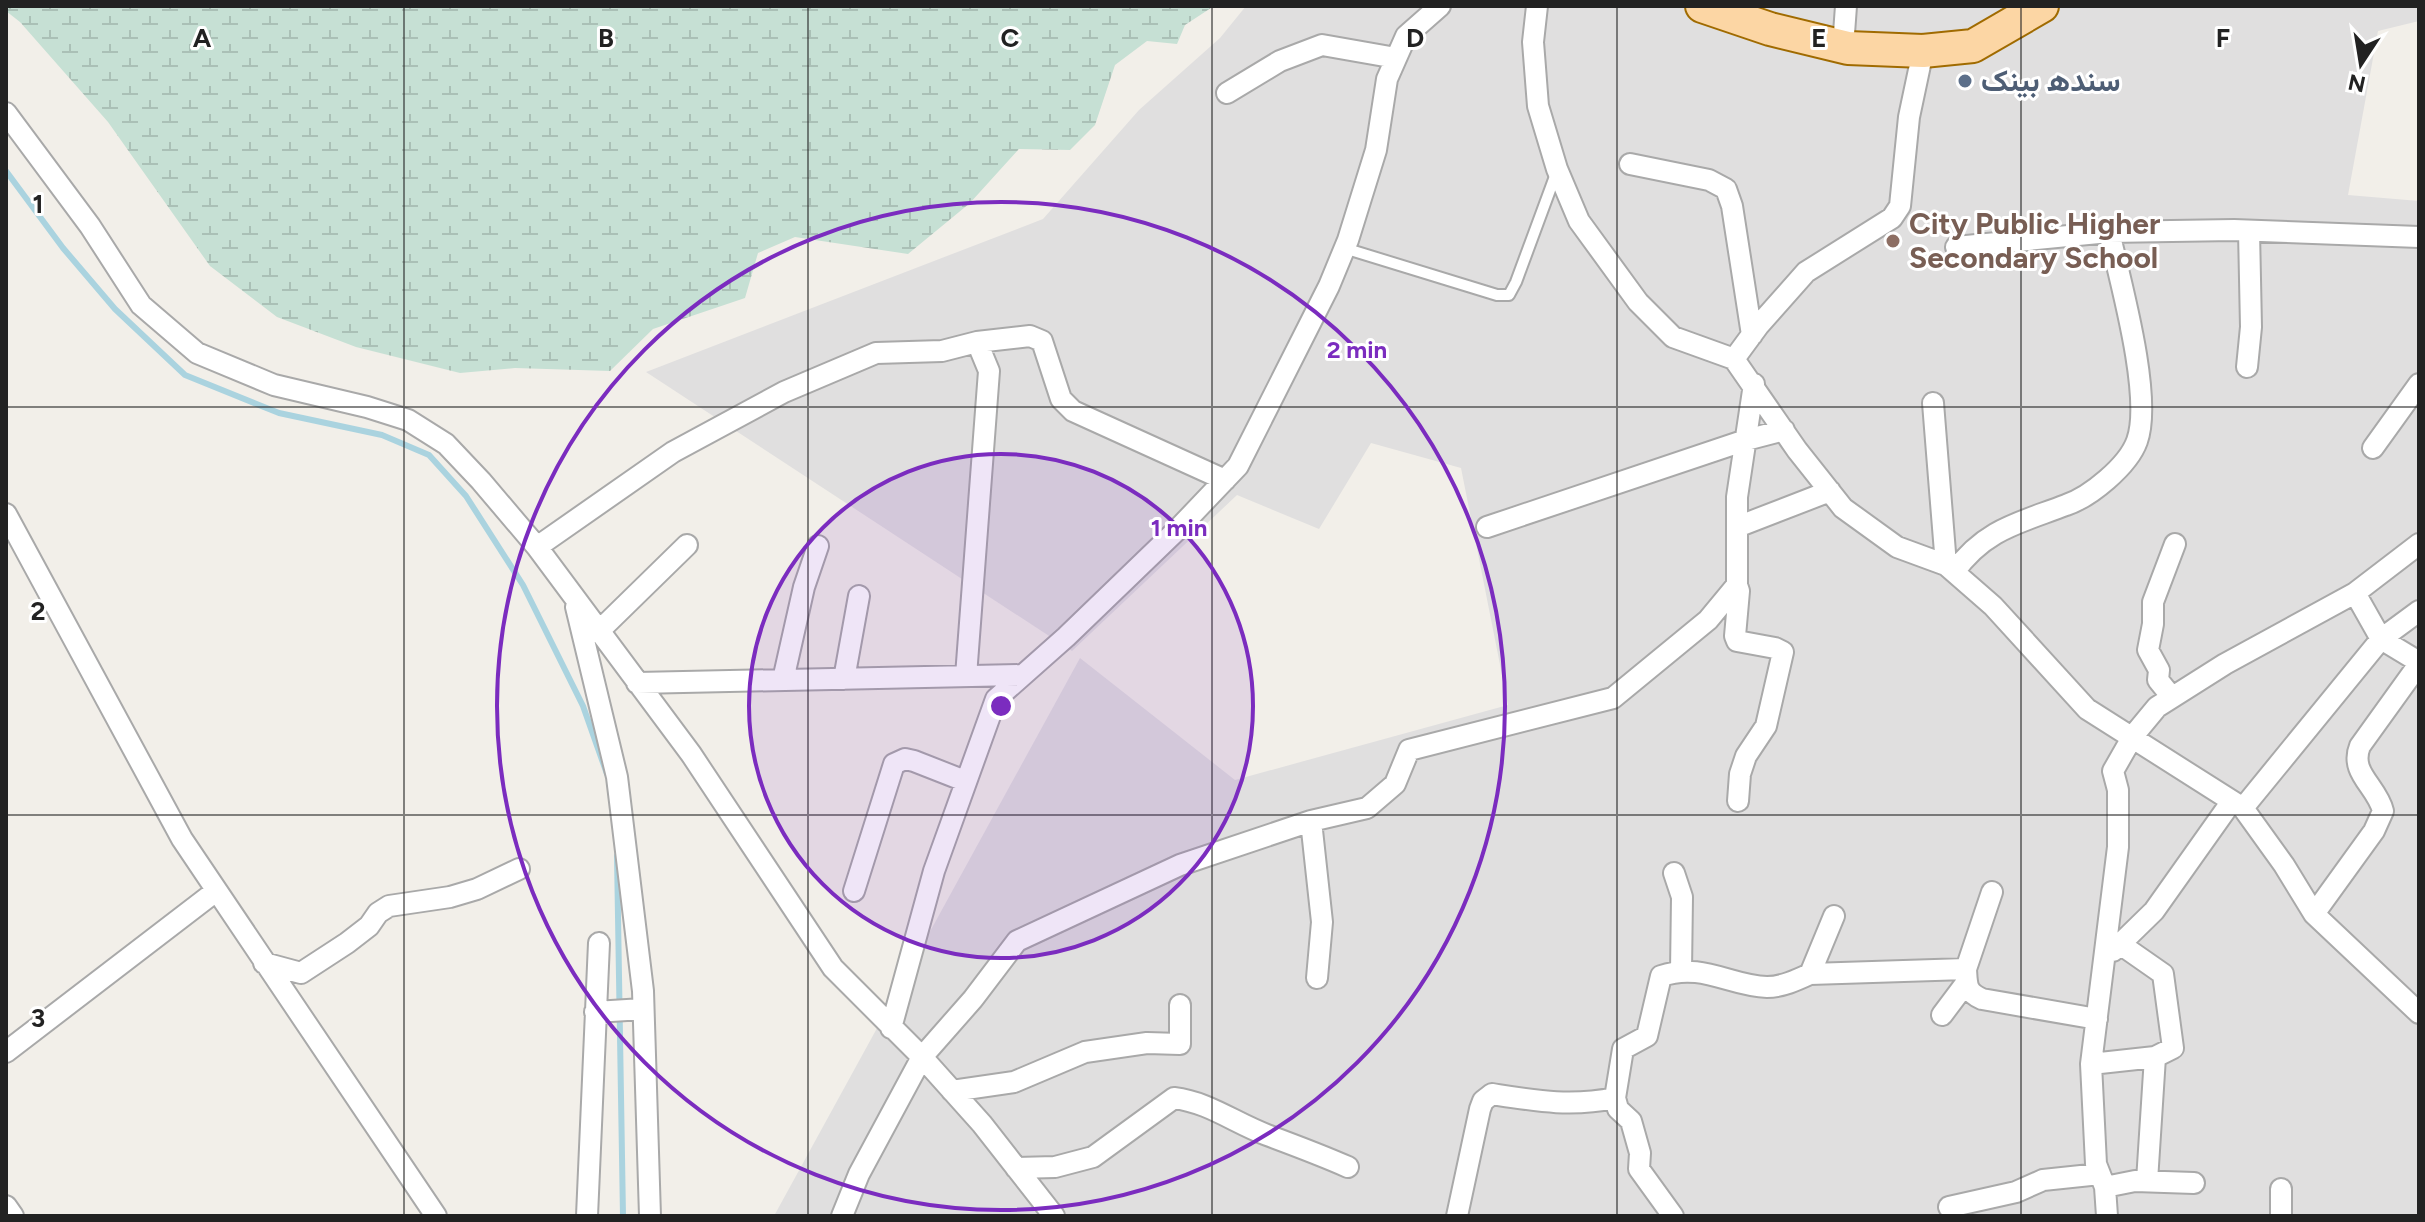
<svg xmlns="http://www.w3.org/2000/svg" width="2425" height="1222" font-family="Figtree,Vazirmatn,sans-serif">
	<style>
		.residential { fill: #e0dfdf }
		.wetland { fill: url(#wetland-marsh) }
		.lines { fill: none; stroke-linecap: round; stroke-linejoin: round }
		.stream { stroke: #aad3df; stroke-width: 6 }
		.service-casing { stroke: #a9a9a9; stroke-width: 14 }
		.minor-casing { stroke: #a9a9a9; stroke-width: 24 }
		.primary-casing { stroke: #a06b00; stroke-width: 36 }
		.service { stroke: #fff; stroke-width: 10 }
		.minor { stroke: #fff; stroke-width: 20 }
		.primary { stroke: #fcd6a4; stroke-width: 32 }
		.grid { fill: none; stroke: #222; stroke-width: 2; stroke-opacity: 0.55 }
		.ring { fill: none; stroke: #7b2cbf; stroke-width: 4 }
		.service-dot { fill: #5c6f8a; stroke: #fff; stroke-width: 3 }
		.education-dot { fill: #8d6e63; stroke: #fff; stroke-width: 3 }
		.labels { text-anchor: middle; stroke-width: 6; stroke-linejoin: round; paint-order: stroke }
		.service-label { font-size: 30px; font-weight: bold; fill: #4e5e75; stroke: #fff; text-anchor: start }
		.education-label { font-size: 30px; font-weight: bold; fill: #785e54; stroke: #fff; text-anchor: start }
		.grid-label { font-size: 26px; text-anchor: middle; font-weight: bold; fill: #222; stroke: #fff; stroke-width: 6; stroke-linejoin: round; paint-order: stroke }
		.centre { fill: #7b2cbf; stroke: #fff; stroke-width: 4 }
		.ring-label { font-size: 24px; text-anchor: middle; font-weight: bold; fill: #7b2cbf; stroke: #fff; stroke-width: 6; stroke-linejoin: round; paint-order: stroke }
	</style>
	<defs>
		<pattern id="wetland-marsh" width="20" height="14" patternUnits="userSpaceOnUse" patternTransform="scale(2)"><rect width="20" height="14" fill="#c6e0d4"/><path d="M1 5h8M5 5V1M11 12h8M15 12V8" fill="none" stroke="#aac0b6"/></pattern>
	</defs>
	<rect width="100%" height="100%" fill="#f2efe9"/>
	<path class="residential" d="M1246 6H2419V21L2378 31 2348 195 2419 201V1216H774L1080 658 1235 780 1508 705 1461 468 1371 443 1319 529 1237 495 1072 651 646 372 1043 219 1139 110 1220 38Z"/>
	<path class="wetland" d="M6 6H1214L1185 25 1177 44 1147 41 1115 65 1095 125 1070 150 1019 149 970 203 908 254 795 237 758 253 745 298 653 329 610 371 515 368 460 373 356 347 277 317 210 266 108 122 20 22 6 11Z"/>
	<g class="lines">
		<path class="stream" d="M6 171 63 248 115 309 185 375 279 413 382 435 429 455 466 496 523 585 583 706 607 774
			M617 856 623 1216"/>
		<g class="service-casing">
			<path id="service" d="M1344 248 1497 295H1509L1516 282 1557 171"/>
		</g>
		<g class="minor-casing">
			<path id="minor" d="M1537 6 1533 42 1538 106 1557 169 1579 221 1638 302 1673 337 1734 359 1797 450 1843 508 1897 547 1946 565 1993 606 2087 709 2243 808 2284 865 2314 914 2419 1013
				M1843 47 1846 6
				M1227 93 1280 61 1322 45 1396 58
				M6 113 90 226 141 305 197 353 274 385 367 407 408 420 446 444 481 481 537 547 691 754 833 968 922 1057 982 1124 1054 1216
				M1630 164 1709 180 1726 189 1732 206 1752 335
				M1956 247 2109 232 2234 230 2419 237
				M1734 359 1759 325 1806 272 1892 218 1900 206 1909 117 1923 51
				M2247 367 2251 327 2249 231
				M1933 403 1946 565
				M2373 448 2419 384
				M6 514 182 839 436 1216
				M1487 527 1746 440 1784 430
				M1737 527 1830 491
				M537 547 673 452 784 392 876 353 942 351 977 342 1030 336 1042 341 1061 399 1073 411 1225 480
				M1954 572C1985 529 2019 523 2066 505 2090 497 2128 466 2137 441 2153 397 2120 280 2109 232
				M1737 585 1739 591 1735 636 1737 641 1775 648 1783 652 1766 726 1746 756 1740 774 1738 801
				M2355 593 2381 639 2419 662
				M576 607 617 777 643 991 650 1216
				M599 631 687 545
				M966 676 989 371 977 342
				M844 679 859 596
				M783 680 804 587 818 546
				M637 683 1023 675
				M2171 696 2158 680 2159 670 2148 650 2153 624V602L2175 544
				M2243 808 2381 639 2419 611
				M1311 821 1322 922 1317 978
				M1674 873 1682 897 1681 971
				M854 891 894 764 905 759 914 761 965 781
				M2314 914 2374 831 2383 811C2377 786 2349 773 2360 746L2419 664
				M2113 951 2154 911 2232 801
				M264 963 301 973 347 943 369 926 378 913 389 906 450 897 477 889 519 869
				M1966 969C1967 985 1966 992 1982 999L2097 1019
				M1810 974 1834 916
				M595 1012 643 1009
				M1942 1015 1966 983
				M891 1028 934 871 996 699 1066 637 1177 530 1238 466 1329 286 1348 240 1376 150 1387 79 1406 36 1440 6
				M6 1052 216 891
				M2091 1064 2155 1057 2173 1048 2163 974 2120 944
				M952 1091 1014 1082 1085 1052 1147 1043 1180 1044V1005
				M1016 1168 1055 1167 1093 1157 1174 1098C1208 1102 1235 1123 1267 1135 1294 1145 1321 1155 1348 1167
				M2147 1181 2155 1057
				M2105 1187 2135 1181 2194 1183
				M6 1206 13 1216
				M1949 1207 2016 1192 2043 1180 2100 1174
				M587 1216 599 943
				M842 1216 859 1174 922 1057 973 999 1017 941 1180 865 1311 821 1367 808 1395 784 1409 750 1613 698 1708 620 1737 585V497L1754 384
				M1457 1216 1480 1109 1483 1101 1492 1094C1537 1101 1570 1107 1615 1098
				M1673 1216 1639 1169 1640 1153 1631 1121 1618 1109 1615 1098 1623 1049 1647 1036 1661 976C1702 962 1730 986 1767 987 1782 987 1797 980 1810 974L1966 969 1992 892
				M2107 1216 2105 1187 2096 1164 2091 1064 2118 847V790L2113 771 2133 736 2157 707 2225 664 2355 593 2419 544
				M2281 1216V1189"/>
		</g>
		<g class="primary-casing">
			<path id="primary" d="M1702 6 1770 29 1848 48 1923 51 1973 46 2042 6"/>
		</g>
		<use href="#service" class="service"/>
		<use href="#minor" class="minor"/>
		<use href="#primary" class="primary"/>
	</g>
	<path class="grid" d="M404 6V1216M808 6V1216M1212 6V1216M1617 6V1216M2021 6V1216M6 407H2419M6 815H2419"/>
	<circle cx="1001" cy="706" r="252" fill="#7b2cbf" fill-opacity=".12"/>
	<g class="ring">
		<circle cx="1001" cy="706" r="252"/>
		<circle cx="1001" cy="706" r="504"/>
	</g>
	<circle class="service-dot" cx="1965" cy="81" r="8"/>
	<circle class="education-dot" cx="1893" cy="241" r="8"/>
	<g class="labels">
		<g class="service-label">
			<text x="1981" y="91">سندھ بینک</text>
		</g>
		<g class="education-label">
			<text x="1909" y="234">City Public Higher<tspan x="1909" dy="34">Secondary School</tspan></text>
		</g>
	</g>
	<g class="grid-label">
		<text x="202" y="47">A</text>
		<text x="606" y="47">B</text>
		<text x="1010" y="47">C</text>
		<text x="1415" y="47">D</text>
		<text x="1819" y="47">E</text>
		<text x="2223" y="47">F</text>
		<text x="38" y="213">1</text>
		<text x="38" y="620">2</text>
		<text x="38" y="1027">3</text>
	</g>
	<circle cx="1001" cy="706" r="12" class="centre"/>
	<g class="ring-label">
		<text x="1357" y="358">2 min</text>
		<text x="1179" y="536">1 min</text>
	</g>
	<rect width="2425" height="1222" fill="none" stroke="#222222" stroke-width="16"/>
	<g transform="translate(2361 64) rotate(192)" stroke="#ffffff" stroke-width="6" paint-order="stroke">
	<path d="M0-6L14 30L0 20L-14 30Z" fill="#222222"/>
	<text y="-12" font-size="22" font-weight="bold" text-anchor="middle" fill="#222222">N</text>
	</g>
</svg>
